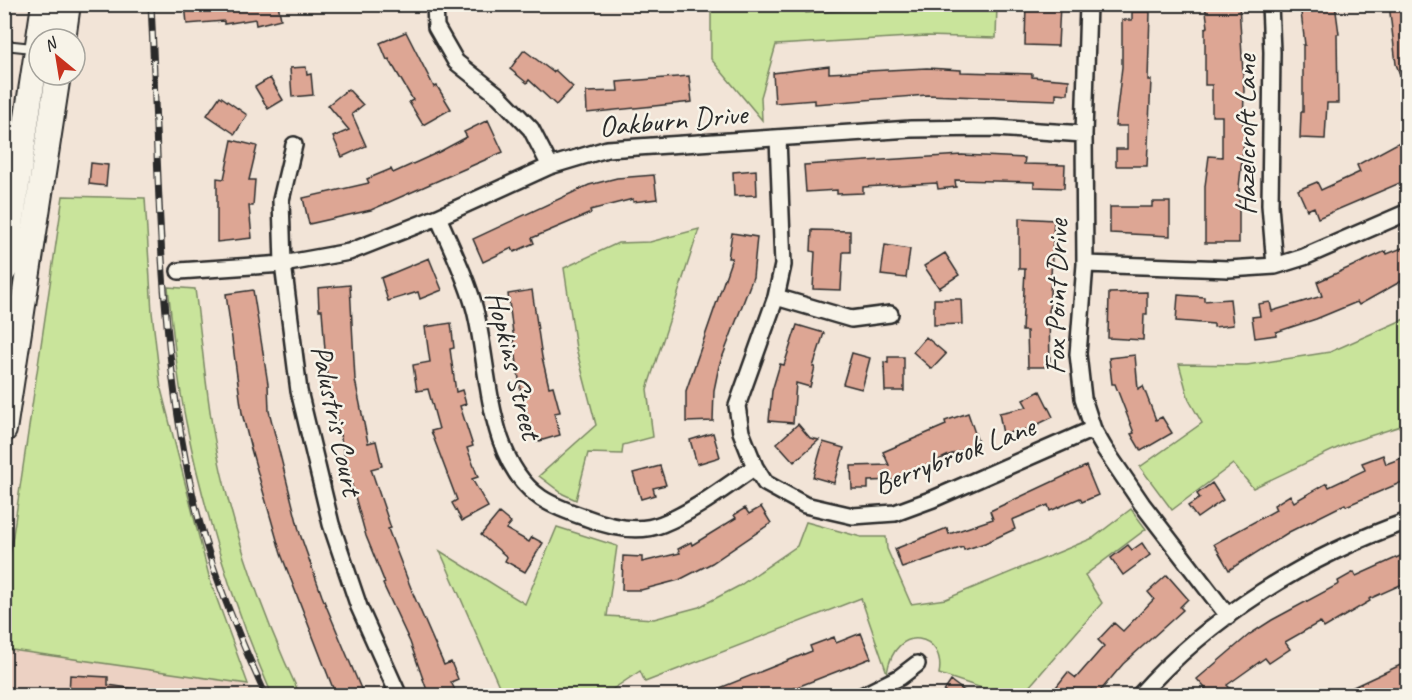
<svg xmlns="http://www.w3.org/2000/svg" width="1412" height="700" font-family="Caveat,sans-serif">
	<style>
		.built { fill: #ecd1c3 }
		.green { fill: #c9e49b; stroke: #7a8863; stroke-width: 1.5 }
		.building { fill: #dda694; stroke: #2b2b2b; stroke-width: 1.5 }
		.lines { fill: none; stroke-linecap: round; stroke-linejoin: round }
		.lane-casing { stroke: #2b2b2b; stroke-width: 12 }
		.street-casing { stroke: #2b2b2b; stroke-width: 20 }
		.primary-casing { stroke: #2b2b2b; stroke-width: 28 }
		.lane { stroke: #f7f3e8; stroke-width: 8 }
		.street { stroke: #f7f3e8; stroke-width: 15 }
		.primary { stroke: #f7f3e8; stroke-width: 24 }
		.rail-casing { stroke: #2b2b2b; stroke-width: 7 }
		.rail { stroke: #f7f3e8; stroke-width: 4.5; stroke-dasharray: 14; stroke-linecap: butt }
		.labels { text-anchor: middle; stroke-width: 5; stroke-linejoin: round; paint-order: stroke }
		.street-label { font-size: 30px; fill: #2b2b2b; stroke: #f7f3e8 }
	</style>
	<rect width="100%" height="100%" fill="#f2e4d7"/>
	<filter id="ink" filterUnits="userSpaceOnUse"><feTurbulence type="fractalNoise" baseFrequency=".0167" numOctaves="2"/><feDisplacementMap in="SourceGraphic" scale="12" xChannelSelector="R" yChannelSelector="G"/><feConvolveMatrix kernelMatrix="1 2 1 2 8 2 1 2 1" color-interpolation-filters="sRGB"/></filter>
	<g filter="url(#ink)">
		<path class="built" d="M5 649 248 684 254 695 5 696Z"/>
		<path class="green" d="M711 5H805L806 13 922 5H997L996 38 926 36 776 45 761 97 762 120 711 59Z
			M63 196 145 198 152 312 161 389 210 580 248 684 5 649V589Z
			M699 229 647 389 653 437 623 445 622 454 588 453 576 500 563 494 539 476 596 425 576 348 564 268 618 243 650 242Z
			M168 287 195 289C201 334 205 380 212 425 228 519 260 610 300 695H272C234 607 205 517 186 422 177 378 173 332 168 287Z
			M1407 318V424L1348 443 1253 488 1233 464 1172 510 1140 467 1202 423 1189 400 1179 364 1247 365 1330 352Z
			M1131 509 1146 529 1085 575 1102 603 1022 695H1003L939 674C947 634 895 621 887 673L861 598 645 682 640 671 604 695H503L440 551 525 604 557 527 617 546 607 616 654 619 699 607 739 586 797 546 806 522 861 537H886L887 549 911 604 946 599 1093 538Z"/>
		<path class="building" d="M185 4H278L281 19 256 25 255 19 224 24V21L187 24Z
			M1026 4H1060L1058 46 1025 45Z
			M1205 4H1239L1244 91 1243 132H1245L1239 187V243H1205V186L1209 156 1222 157V116H1212V85H1205V28L1208 27Z
			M1300 4H1335L1339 34H1337L1338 103H1327L1325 139 1300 138 1301 112H1303V45H1305Z
			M1389 4H1407V93L1396 64Z
			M1132 12H1150L1148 80H1151L1147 166H1116V149H1127V126H1115L1122 67V20H1132Z
			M406 32 434 87 437 86 451 109 423 125 409 102 413 100 389 59 387 60 380 43Z
			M524 50 553 72 555 70 573 87 556 105 529 80 527 83 510 69Z
			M829 66V73L927 68 961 70V72L1032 74V77L1069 80 1068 94 1056 93V100L927 95 815 104V100L775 103 773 73Z
			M306 67 307 75 311 74 313 95 292 97 290 68Z
			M689 76 692 102 587 113 586 92 618 91 617 82Z
			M270 78 283 100 268 109 255 87Z
			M348 89 363 105 352 114 366 146 342 157 333 137 349 130 328 105Z
			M220 96 247 115 235 134 207 115Z
			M488 120 503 152 371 210 309 224 303 198 369 183 367 179 391 169 393 173 439 152 467 137 464 132Z
			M1407 138V180L1318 218 1314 207 1307 210 1298 190 1317 182 1321 190 1360 172 1357 165Z
			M232 140 257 146 249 180H255L253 206H249L252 238 217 242V178L224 179Z
			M962 155 1025 158 1024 164 1065 165 1064 188 1034 187V182L955 180 956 187 938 189 937 183 863 187V193L837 194V190L806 192 804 165Z
			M91 163 108 165 106 186 89 184Z
			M756 170 757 195 734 196 733 172Z
			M654 175 657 199 633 202V199L590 210 591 213 532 238 534 243 514 252 512 248 483 262 473 239 589 185 617 178Z
			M1152 202H1170V236L1110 233V207H1152Z
			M1019 218 1054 220 1049 313 1050 367H1028L1027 331H1022L1025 269H1019Z
			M812 230 850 231V252H843L841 290 813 289 815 252 811 251Z
			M732 233 757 237 753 277 719 366 714 390 713 421 686 422V391L732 258H728Z
			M885 245 910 249 906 278 881 275Z
			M1407 246V278L1359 305 1357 302 1316 319 1276 332V335L1255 338 1252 317 1260 316 1258 304 1270 302 1272 311 1322 296 1317 282 1386 251 1387 254Z
			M945 253 959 275 939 288 924 266Z
			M429 258 442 290 420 299 418 292 388 301 381 278Z
			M350 285 355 380 368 443 376 441 382 466 371 469 391 528 388 529 414 596 444 665 451 662 458 679 451 682 458 696H429L410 642 383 584 385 583 366 536 349 475 327 377 322 310H319L318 288Z
			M253 290 268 384 269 411 300 534 322 596 364 696H336L281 554 251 449 242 413 226 294Z
			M532 290 542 357 549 387 553 386 560 412 554 413 560 435 536 442 521 395 508 294Z
			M1147 292V314H1144L1143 340 1108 338 1109 293Z
			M1178 295 1204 297V301L1230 299 1233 325 1214 327V324L1176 321Z
			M934 299H961L962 324 934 325Z
			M451 323 454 348 450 349 456 392 462 390 466 404 460 406 473 446 467 448 478 477 472 479 488 507 462 521 452 503 457 500 431 431 439 429 428 389 417 391 413 365 430 362 425 327Z
			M797 325 824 333 813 367H815L810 387 796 383 793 423 769 421 772 391 780 364 784 365Z
			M926 337 946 354 932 369 913 352Z
			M852 353 870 358 862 389 843 384Z
			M1135 355 1138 389 1143 386 1156 420 1162 417 1172 433 1141 451 1131 434 1134 433 1115 384H1112L1109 358Z
			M888 357H904V391H885L884 362 888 363Z
			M1040 391 1053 417 1028 429 1003 434 999 413 1027 407 1023 400Z
			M968 413 979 445 949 455 896 480 868 481V489H852L851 466 889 465 883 452 946 425 945 421Z
			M798 424 810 438 819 440 794 462 777 443Z
			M713 433 720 457 697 464 690 440Z
			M823 442 844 448 834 483 813 477Z
			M1383 455 1386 464 1407 456V480L1346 506 1345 504 1289 532 1229 570 1214 544 1276 510 1274 505 1290 495 1294 502 1327 483 1329 487 1365 470 1362 463Z
			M660 466 666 485 653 488 655 495 641 499 633 473Z
			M1086 466 1098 495 1082 502 1080 498 1050 511 1048 505 1012 520 1015 529 985 543 964 550 963 547 902 568 895 549 947 528 949 534 993 519 990 511Z
			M1212 483 1223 500 1197 518 1188 506 1200 498 1197 494Z
			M761 507 771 523 712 563 679 580 641 590H622L623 556 642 557V562L680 553 678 549 691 542 692 545 736 518 734 515 745 508 749 514Z
			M499 513 511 523 506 529 529 542 532 537 543 543 525 572 505 561 507 557 481 535Z
			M1142 543 1150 555 1123 575 1111 558 1128 545 1132 550Z
			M1407 553V582L1369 599 1370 601 1324 628 1320 622 1285 642 1290 649 1269 663 1265 658 1227 685 1237 696H1212L1197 679 1250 634 1272 620 1339 584 1338 581 1354 572 1356 576Z
			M1167 575 1188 599 1180 607 1183 610 1123 664 1096 696H1049L1068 672 1076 678 1104 646 1098 640 1114 623 1123 631 1154 599 1148 592Z
			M861 633 871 658 851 666 774 696H700L812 651 810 646 834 637 836 643Z
			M1407 662V690L1398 694 1396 689 1383 696H1334Z
			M70 675 108 677V685L135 689V696H69Z
			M951 681 971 696H941Z"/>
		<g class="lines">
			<g class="lane-casing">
				<path id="lane" d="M4 45 33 48"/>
			</g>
			<g class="street-casing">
				<path id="street" d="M435 4 436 27 456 62 499 96 531 129 550 166
					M1088 4 1084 134 1085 264 1078 354 1083 398 1093 429 1104 448 1142 504 1228 616
					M1270 4 1272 52 1270 205 1275 266
					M778 138 783 265 776 297 737 406 741 432 755 467 765 483 805 505 853 516 895 513 933 499 1093 429
					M294 145 281 200 283 264 299 391 331 524 359 607 399 696
					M438 217C451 247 467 279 475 310 490 368 486 461 541 498 555 507 572 513 587 518 610 527 638 534 662 524 695 511 725 487 755 467
					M1085 264 1229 269 1275 266 1304 257 1408 212
					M179 271 283 264 349 252 438 217 550 166 607 149 911 129 995 128 1084 134
					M776 297 851 319 890 314
					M862 696 900 677 917 664
					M1139 696C1210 616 1307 556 1408 521"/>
			</g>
			<g class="primary-casing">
				<path id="primary" d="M63 39 68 4
					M4 271 44 4
					M4 430 58 75"/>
			</g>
			<use href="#lane" class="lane"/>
			<use href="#street" class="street"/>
			<use href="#primary" class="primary"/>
			<g class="rail-casing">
				<path id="rail" d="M151 4C159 162 157 323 189 478 204 553 234 626 266 696"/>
			</g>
			<use href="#rail" class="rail"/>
		</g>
	</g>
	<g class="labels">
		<g class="street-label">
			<text transform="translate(673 120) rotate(-5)" y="10">Oakburn Drive</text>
			<text transform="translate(1245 135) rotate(-90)" y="10">Hazelcroft Lane</text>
			<text transform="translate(1056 297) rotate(-89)" y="10">Fox Point Drive</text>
			<text transform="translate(514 365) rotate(76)" y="10">Hopkins Street</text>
			<text transform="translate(337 420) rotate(78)" y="10">Palustris Court</text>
			<text transform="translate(954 455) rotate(-21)" y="10">Berrybrook Lane</text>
		</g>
	</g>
	<rect width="1412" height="700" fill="none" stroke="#f7f3e8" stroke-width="24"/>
	<rect x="12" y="12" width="1388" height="676" fill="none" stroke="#2b2b2b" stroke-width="2" filter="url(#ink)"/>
	<g transform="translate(57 57) rotate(330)"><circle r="28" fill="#f7f3e8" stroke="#a5a39c" stroke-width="1.5"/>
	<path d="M0-4.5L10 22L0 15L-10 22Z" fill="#c8321e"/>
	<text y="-9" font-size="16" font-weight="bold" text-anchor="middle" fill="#2b2b2b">N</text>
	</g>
</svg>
